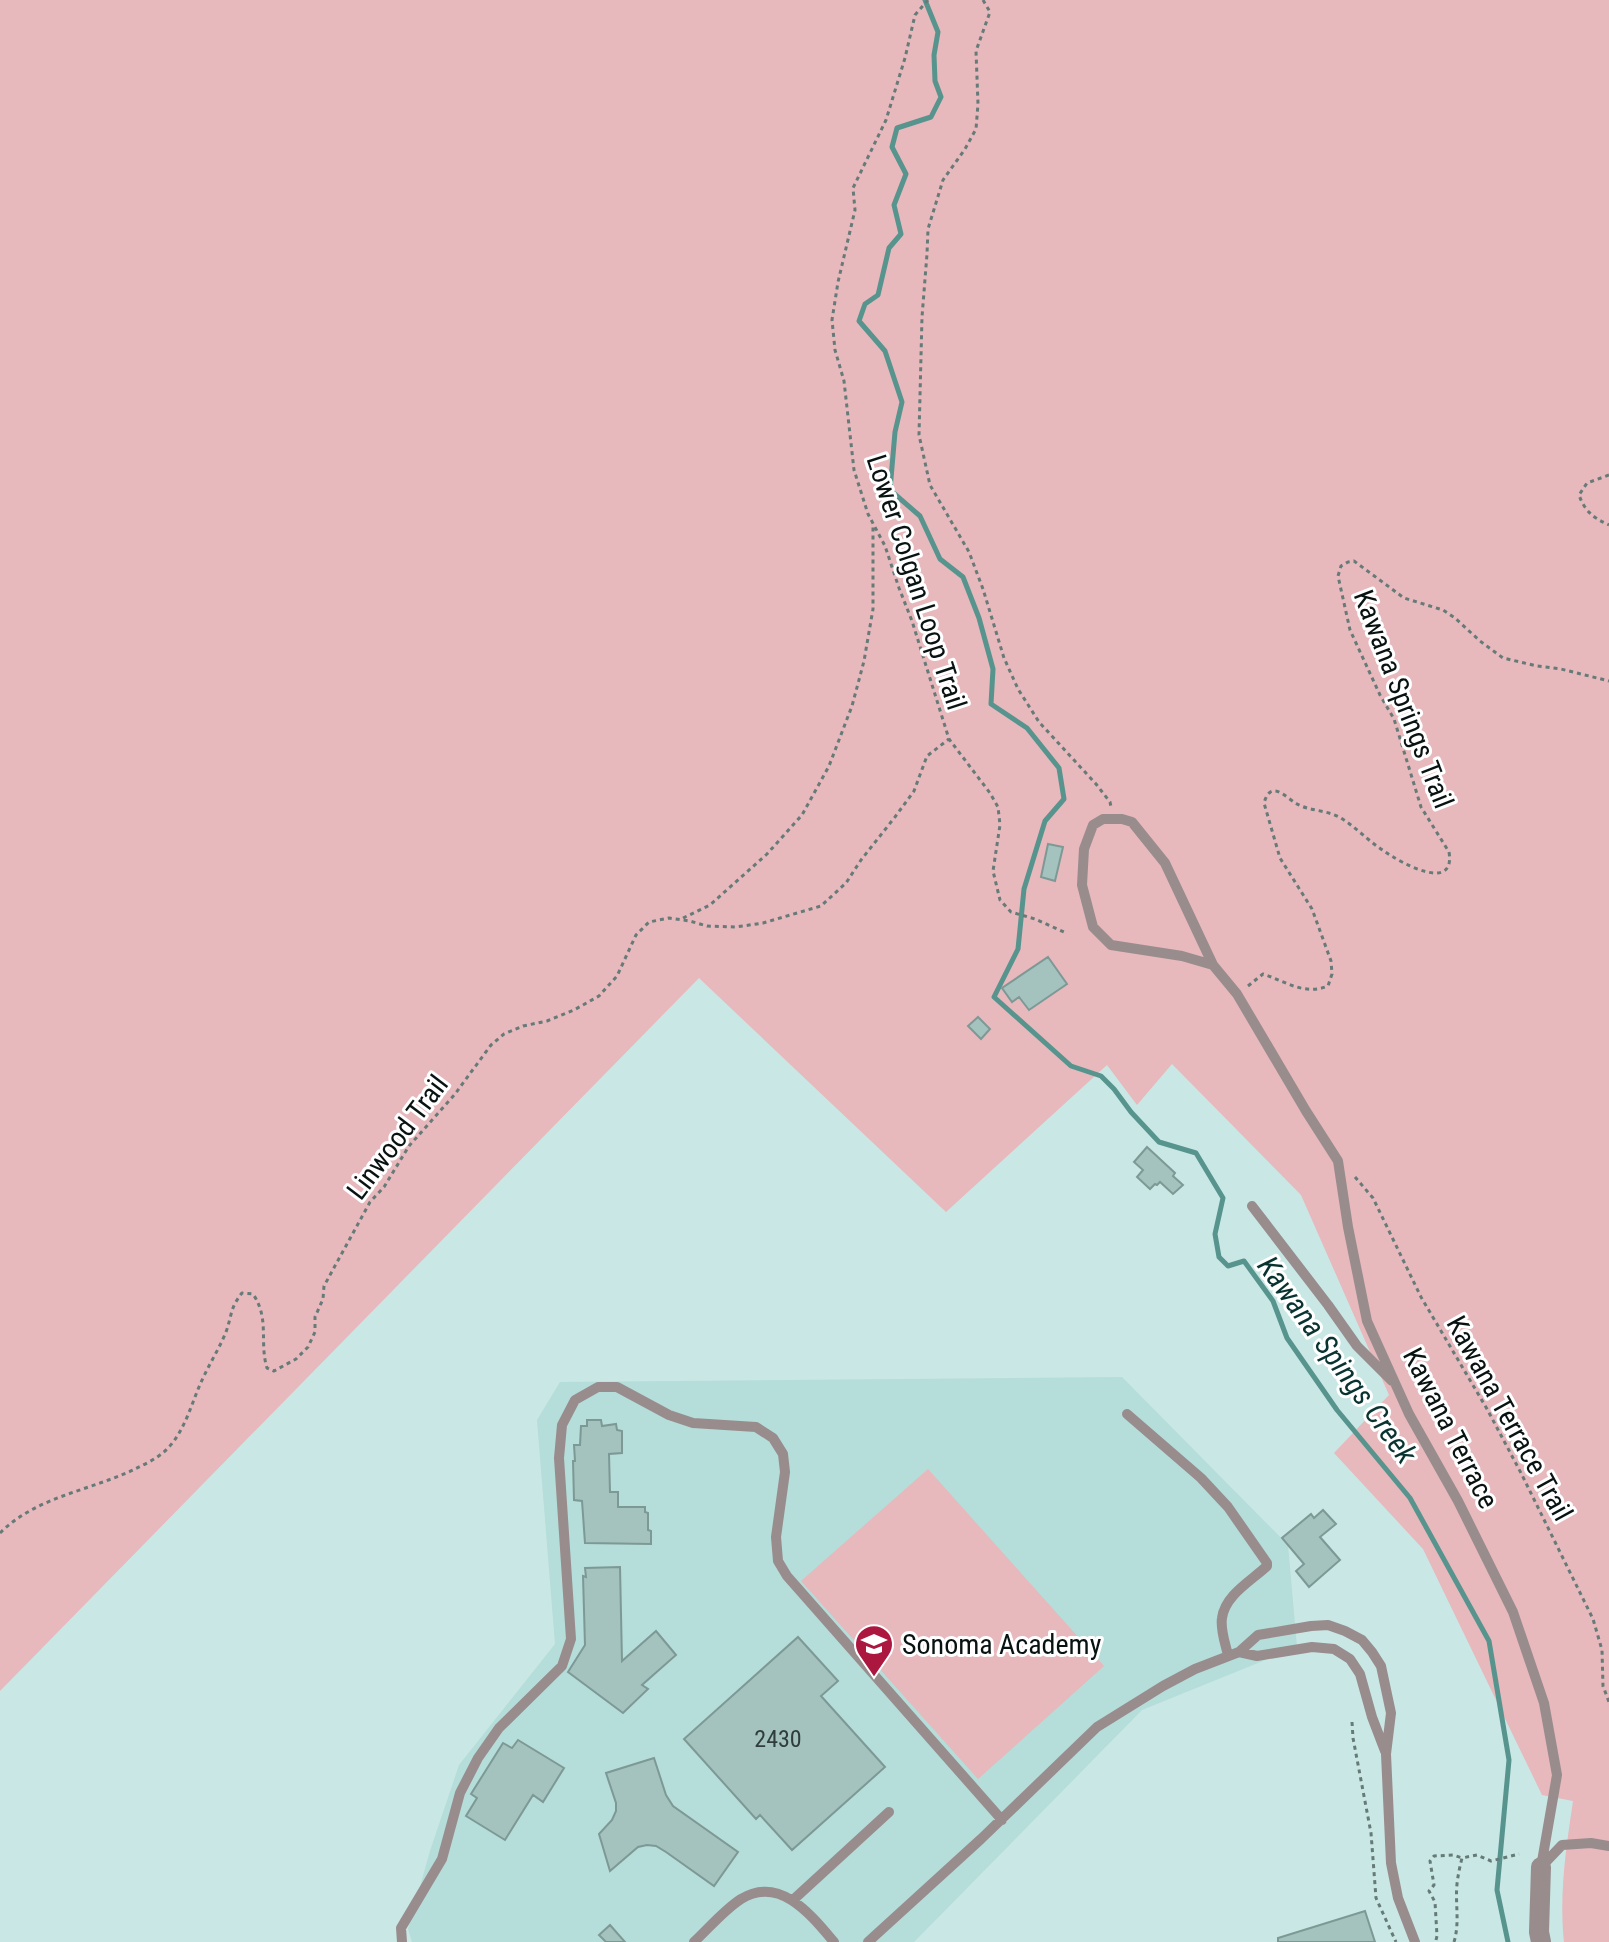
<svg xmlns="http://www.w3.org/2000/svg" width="1609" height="1942" font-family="'Roboto Condensed',sans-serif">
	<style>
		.built { fill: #b5ddd9 }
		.green { fill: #e7b8bc }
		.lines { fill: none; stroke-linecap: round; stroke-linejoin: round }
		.stream { stroke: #57948e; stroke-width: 5 }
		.building { fill: #a4c2be; stroke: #7d9996; stroke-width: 2 }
		.path { stroke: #667a78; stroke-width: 3; stroke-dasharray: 4 4; stroke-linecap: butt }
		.lane { stroke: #988c8d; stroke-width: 10 }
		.street { stroke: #988c8d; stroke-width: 20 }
		.labels { text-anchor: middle; stroke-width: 6; stroke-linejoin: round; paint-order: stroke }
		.number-label { font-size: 24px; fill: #2f3e3c }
		.street-label { font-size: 28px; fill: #081211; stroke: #fff }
		.poi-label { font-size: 28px; fill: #081211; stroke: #fff; text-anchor: start }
		.water-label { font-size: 30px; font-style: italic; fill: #093330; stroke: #fff }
	</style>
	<rect width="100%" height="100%" fill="#c9e7e4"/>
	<path class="built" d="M1122 1377 1288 1545 1297 1647 1142 1710 914 1942H412L408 1929 430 1851 459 1765 555 1644 537 1420 560 1382Z"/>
	<path class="green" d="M0 0H1609V1942H1564C1559 1895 1566 1848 1573 1801L1542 1795 1423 1549 1334 1453 1389 1395 1301 1195 1172 1064 1137 1105 1107 1065 946 1212 699 978 0 1691Z
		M928 1469 1104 1666 978 1779 801 1581Z"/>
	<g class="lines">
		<path class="stream" d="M925 0 938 32 934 55 935 81 941 97 931 117 897 128 892 147 906 174 894 205 901 234 889 248 878 295 865 304 859 321 885 351 902 402 895 432 890 490 920 516 940 559 963 577 979 618 993 669 991 704 1027 728 1059 768 1064 799 1045 821 1024 889 1018 949 994 997 1071 1066 1101 1076 1114 1089 1131 1112 1159 1142 1196 1153 1223 1198 1215 1234 1219 1257 1228 1266 1244 1261 1273 1301 1287 1338 1337 1410 1410 1498 1489 1641 1509 1760 1497 1890 1508 1942"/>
	</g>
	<path class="building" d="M1048 844 1063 847 1055 881 1041 877Z
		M1048 957 1067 984 1029 1010 1019 997 1012 1002 1002 988Z
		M978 1017 990 1029 981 1039 968 1026Z
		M1147 1147 1175 1173 1173 1176 1183 1185 1173 1194 1160 1182 1157 1185 1155 1184 1150 1189 1137 1177 1143 1170 1134 1162Z
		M587 1420H601L602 1426 616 1424 617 1430 622 1431V1453L609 1454 610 1492H618V1507H645V1512L648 1513V1530L651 1531V1544L585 1543 582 1501 574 1500 573 1461H575L574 1445H580L581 1426H587Z
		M1323 1510 1336 1524 1320 1537 1340 1560 1309 1587 1296 1571 1304 1564 1282 1538 1311 1514 1314 1518Z
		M620 1567 622 1661 656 1631 676 1655 642 1685 648 1689 623 1713 568 1672 585 1645 583 1576 586 1577 585 1568Z
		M798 1637 838 1681 821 1696 885 1767 792 1850 760 1815 756 1819 684 1739Z
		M518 1740 564 1768 543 1802 533 1795 505 1840 466 1816 477 1798 471 1794 503 1743 512 1748Z
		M654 1758 666 1795 673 1806 738 1852 714 1886 666 1852 656 1846 647 1845 638 1847 610 1871 599 1834 612 1820 616 1811V1803L606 1773Z
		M1365 1911 1375 1942H1278V1938Z
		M610 1925 625 1942H606L599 1935Z"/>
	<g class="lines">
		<path class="path" d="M928 0 915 15 905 58 886 120 853 188 855 210 838 282 832 320 835 350 844 381 854 470 868 514 885 546 899 588 912 621 949 739 990 793 998 807 1000 825 993 871 1000 900 1011 912 1035 919 1064 932
			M983 0 990 12 976 51 978 104 976 129 965 149 943 180 928 229 927 254 922 317 919 435 930 485 969 552 983 589 1004 658 1018 689 1039 722 1096 784 1110 802 1111 807
			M1609 475 1587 483 1579 495C1585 512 1594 518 1609 525
			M683 918 710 905 767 854 802 815 829 766 852 706 864 661 873 609V527
			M1248 986 1263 974C1285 981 1304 996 1328 986L1332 974 1331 961 1312 909 1280 858 1264 803C1271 779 1285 797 1297 804 1310 811 1326 810 1339 817 1355 826 1368 841 1384 851 1399 862 1456 894 1449 852L1421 807 1394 719 1380 695 1350 630 1338 576 1341 566 1348 562 1354 561 1404 598 1443 610 1455 618 1480 641 1503 658 1537 666 1561 669 1609 681
			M1355 1177 1373 1198 1421 1297 1487 1409 1521 1473 1593 1619 1602 1650 1603 1686 1609 1702
			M0 1533C36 1497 88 1491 133 1470 145 1464 159 1458 169 1447 187 1427 192 1400 204 1376 211 1361 220 1347 226 1332 232 1315 230 1308 242 1293L253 1294C270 1319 259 1342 267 1368L274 1371 296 1359 308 1347 315 1332V1317L323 1299 324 1286 370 1202 384 1187 409 1146 455 1094 491 1045 504 1034 523 1026 547 1021 574 1010 599 996 617 976 636 935 649 922 669 918 690 921 707 926 736 927 763 923 821 906 846 883 861 860 895 817 914 791 927 756 949 739
			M1352 1722 1353 1738 1371 1833 1376 1898 1396 1942
			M1436 1940 1437 1936 1435 1902 1429 1891 1434 1885 1430 1861 1434 1856 1453 1855 1462 1858
			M1454 1942C1460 1922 1455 1904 1457 1884 1458 1875 1460 1866 1462 1858L1477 1855 1491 1861 1519 1854"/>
		<path class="lane" d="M1213 965 1165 863 1132 822 1122 819H1103L1093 825 1084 849 1082 885 1093 927 1111 945 1182 956 1213 965 1237 994 1306 1111 1338 1161 1348 1227 1367 1321 1409 1414 1458 1501 1513 1612 1544 1703 1557 1775 1541 1867
			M1252 1206 1328 1305 1357 1346 1392 1381
			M1127 1414 1201 1478 1228 1507 1267 1563V1566C1251 1581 1225 1595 1222 1618 1220 1630 1226 1645 1228 1656
			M1239 1652 1257 1656 1312 1647 1334 1649 1350 1659 1360 1674 1372 1717 1385 1751
			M1541 1867 1562 1845 1591 1843 1609 1846
			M793 1900 889 1812
			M402 1942 401 1928 442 1859 460 1793 478 1758 499 1728 562 1666 571 1639 559 1458 562 1425 575 1400 598 1387H617L669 1415 693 1423 756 1427 773 1438 783 1454 785 1472 776 1537 778 1561 787 1576 1002 1820
			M694 1942C709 1928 724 1910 741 1899 780 1875 811 1915 834 1942
			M868 1942 981 1839 1097 1727 1163 1686 1195 1669 1239 1652 1258 1635 1311 1626 1328 1625 1345 1631 1362 1640 1372 1652 1381 1666 1391 1713 1386 1754 1391 1863 1398 1898 1415 1942"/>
		<path class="street" d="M1541 1942 1539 1932 1541 1867"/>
	</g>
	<defs>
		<g id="school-pin" transform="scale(2)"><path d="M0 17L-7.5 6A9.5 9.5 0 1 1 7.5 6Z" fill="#ac1740" stroke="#fff"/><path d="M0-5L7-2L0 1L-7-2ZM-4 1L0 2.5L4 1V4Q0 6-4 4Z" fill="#fff"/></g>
	</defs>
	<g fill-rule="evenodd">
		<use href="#school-pin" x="874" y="1644"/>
	</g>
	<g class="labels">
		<g class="number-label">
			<text x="778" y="1747">2430</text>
		</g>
		<g class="street-label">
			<text transform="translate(917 582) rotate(72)" y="10">Lower Colgan Loop Trail</text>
			<text transform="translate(1404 699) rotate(69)" y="10">Kawana Springs Trail</text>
			<text transform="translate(397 1137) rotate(-53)" y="10">Linwood Trail</text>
			<text transform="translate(1510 1418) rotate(61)" y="10">Kawana Terrace Trail</text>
			<text transform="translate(1451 1428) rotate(63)" y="10">Kawana Terrace</text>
		</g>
		<g class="poi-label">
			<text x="902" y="1654">Sonoma Academy</text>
		</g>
		<g class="water-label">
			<text transform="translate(1337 1360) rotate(54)" y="10">Kawana Spings Creek</text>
		</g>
	</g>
</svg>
